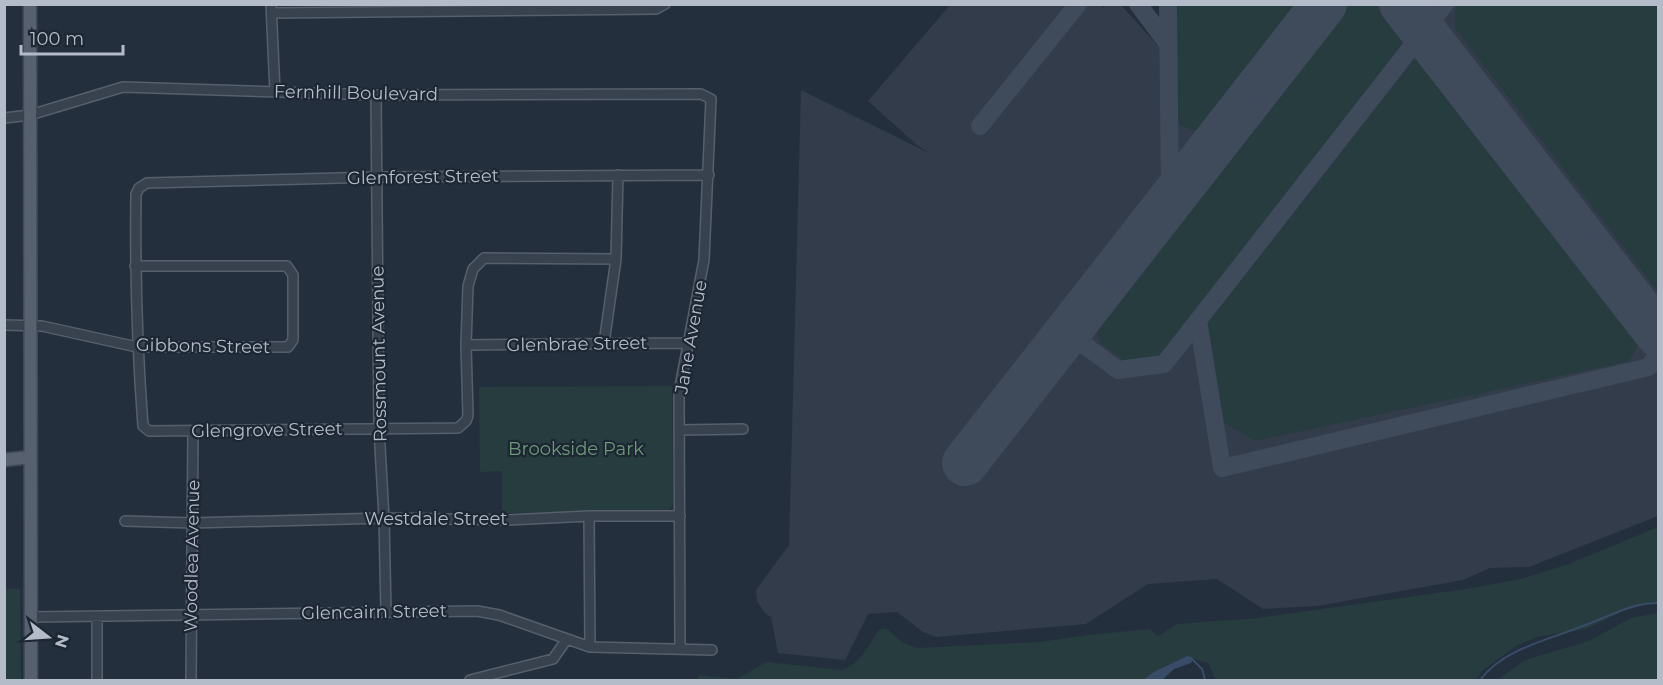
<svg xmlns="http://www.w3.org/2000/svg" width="1663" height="685" font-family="Montserrat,sans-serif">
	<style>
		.airport { fill: #323c4b }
		.green { fill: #263c3f }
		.water { fill: #394c67 }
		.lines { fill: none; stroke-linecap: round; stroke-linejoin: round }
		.stream { stroke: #394c67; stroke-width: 2 }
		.taxiway { stroke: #3f4a5a; stroke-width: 18 }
		.runway { stroke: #3f4a5a; stroke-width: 46 }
		.minor-casing { stroke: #565f6c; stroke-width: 12 }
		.major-casing { stroke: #414a57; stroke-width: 15 }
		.minor { stroke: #38414e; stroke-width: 9 }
		.major { stroke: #56606e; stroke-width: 12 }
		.labels { text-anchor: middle; stroke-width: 4.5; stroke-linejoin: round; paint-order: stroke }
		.street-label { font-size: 18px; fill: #b4bcc9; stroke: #1d2633 }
		.park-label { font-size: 18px; fill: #6b9a76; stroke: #1d2633 }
	</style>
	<rect width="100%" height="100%" fill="#242f3e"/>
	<path class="airport" d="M1099 4 1103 8 1105 5H1121L1158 46 1168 41 1166 5H1658V516L1529 567 1490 568 1463 580 1317 606 1263 609 1217 579 1148 584 1086 624 936 637 923 632 897 612 868 614 845 660 778 653 771 617 765 613 757 601 756 590 789 545 801 90 931 154 918 146 868 101 950 5Z"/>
	<path class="green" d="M1169 5V4L1305 5 1202 133 1179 125 1168 41Z
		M1346 5H1389L1403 22 1402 45 1160 356 1124 361 1101 343 1094 327Z
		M1459 5H1658V290H1657L1455 28V10Z
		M1414 60 1432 61 1645 333 1629 361 1481 393 1473 398 1475 394 1255 441 1224 422 1206 325Z
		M672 386 673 503 671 508 666 511 502 513V471L480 472 479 387Z
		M1658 527V603L1632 607 1586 629 1536 637 1516 646 1482 671 1476 680H1216L1208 663 1189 658 1153 680H697L699 675 737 679 766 662 841 670C860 666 868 645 879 630L886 628 902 642 917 648 1039 642 1089 635 1150 629 1158 636 1177 624 1258 618 1466 589 1520 579 1566 565Z
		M5 588 20 589 21 680H5Z
		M1658 613V680H1497L1525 660 1589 641 1631 618Z"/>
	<path class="water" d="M1187 656 1192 657 1193 659 1191 663 1174 669 1162 680H1143L1154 672Z"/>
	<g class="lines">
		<path class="stream" d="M1193 660 1202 669 1205 680
			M1480 680C1504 649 1545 641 1580 627 1607 618 1629 603 1658 603"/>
		<path class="taxiway" d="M1138 4 1168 44
			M1168 4 1170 200
			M980 126 1078 4
			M1198 320 1222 468 1649 367 1658 353
			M1072 325 1083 344 1118 370 1164 364 1445 4"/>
		<path class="runway" d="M1402 4 1658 334
			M965 463 1324 4"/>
		<g class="minor-casing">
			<path id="minor" d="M271 4 275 92
				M272 13 656 9 665 4
				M376 95 379 429 384 518 386 613
				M4 118 30 115 123 87 376 95 701 94 711 99 704 260 679 392 680 648
				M616 259 484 258 473 269 468 286 466 345 468 416 466 421 458 428 149 431 143 426C137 348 135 272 136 194L139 188 147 183 377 177 709 175
				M4 325 42 326 137 347H288L293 340V275L287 266H135
				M604 343 616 259 618 175
				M466 345 687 343
				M680 430 743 429
				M589 516 590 647
				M125 521 192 523 384 518 508 520 589 516H680
				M31 617 477 611 499 615 590 647 712 650
				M97 680V617
				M191 680 193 431
				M470 680 553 659 567 639"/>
		</g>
		<g class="major-casing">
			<path id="major" d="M30 4 31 680
				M4 460 30 457"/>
		</g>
		<use href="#minor" class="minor"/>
		<use href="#major" class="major"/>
	</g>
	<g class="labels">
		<g class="street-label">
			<text transform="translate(356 93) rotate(1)" y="6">Fernhill Boulevard</text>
			<text transform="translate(423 177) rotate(-1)" y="6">Glenforest Street</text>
			<text transform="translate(691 337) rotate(-80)" y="6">Jane Avenue</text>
			<text transform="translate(577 344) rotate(-1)" y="6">Glenbrae Street</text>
			<text transform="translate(203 346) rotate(1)" y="6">Gibbons Street</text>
			<text transform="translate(379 354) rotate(-91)" y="6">Rossmount Avenue</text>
			<text transform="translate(267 430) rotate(-1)" y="6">Glengrove Street</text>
			<text x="436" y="525">Westdale Street</text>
			<text transform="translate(192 556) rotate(-89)" y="6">Woodlea Avenue</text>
			<text transform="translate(374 612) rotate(-1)" y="6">Glencairn Street</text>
		</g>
		<g class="park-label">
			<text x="576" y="455">Brookside Park</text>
		</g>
	</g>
	<rect width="1663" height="685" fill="none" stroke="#b4bcc9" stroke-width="12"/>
	<g transform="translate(48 637) rotate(107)" stroke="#1d2633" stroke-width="4.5" paint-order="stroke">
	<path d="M0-4.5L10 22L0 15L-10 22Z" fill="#b4bcc9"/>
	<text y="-9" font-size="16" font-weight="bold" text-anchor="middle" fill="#b4bcc9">N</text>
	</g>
	<path d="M21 45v9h102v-9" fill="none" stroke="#b4bcc9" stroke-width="3"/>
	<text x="30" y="45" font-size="18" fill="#b4bcc9" stroke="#1d2633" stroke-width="4.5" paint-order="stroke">100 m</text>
</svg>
